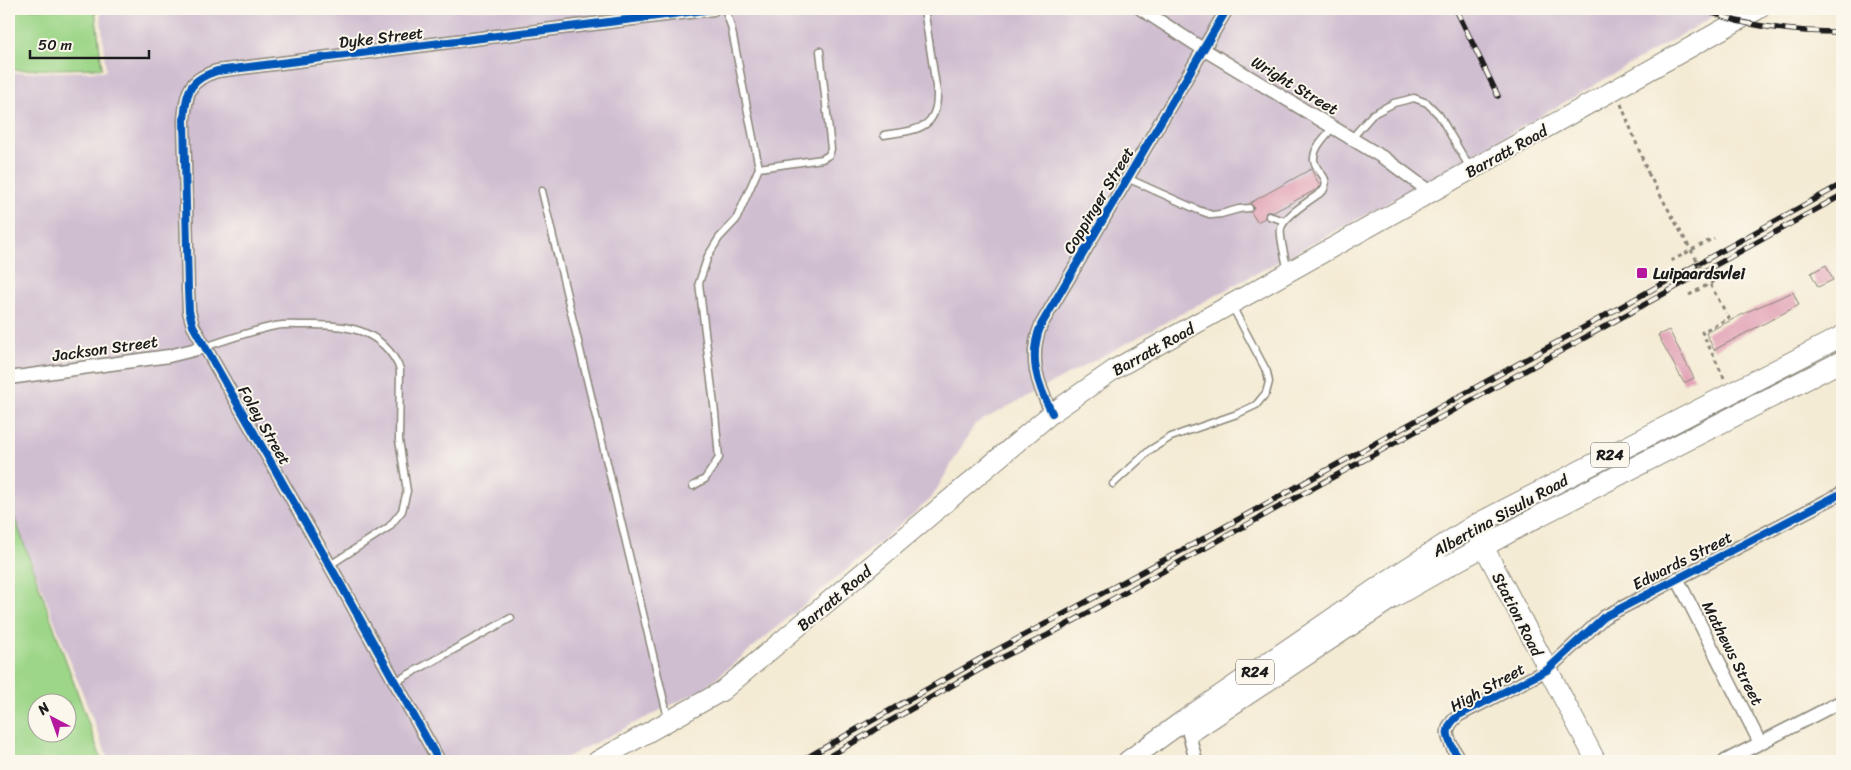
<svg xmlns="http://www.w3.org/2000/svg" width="1851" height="770" font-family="Sriracha,sans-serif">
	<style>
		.industrial { fill: #cfbdd0 }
		.green { fill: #9dd688; stroke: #5c7952; fill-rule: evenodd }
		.building { fill: #e09db2 }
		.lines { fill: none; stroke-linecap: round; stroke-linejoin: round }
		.lane-casing { stroke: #888478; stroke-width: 9 }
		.street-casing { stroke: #888478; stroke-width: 15 }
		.secondary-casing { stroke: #888478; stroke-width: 21 }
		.primary-casing { stroke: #888478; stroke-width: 22 }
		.path { stroke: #888478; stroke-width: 3; stroke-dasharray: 4 4; stroke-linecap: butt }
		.lane { stroke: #fff; stroke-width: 6 }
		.street { stroke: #fff; stroke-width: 12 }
		.secondary { stroke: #fff; stroke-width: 19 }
		.primary { stroke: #fff; stroke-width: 20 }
		.rail-casing { stroke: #1c1c1c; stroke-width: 5.5 }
		.rail { stroke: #fbf7ec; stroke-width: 4; stroke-dasharray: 11; stroke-linecap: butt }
		.path-bridge { stroke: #888478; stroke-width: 3; stroke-dasharray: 4 4; stroke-linecap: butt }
		.cycleway-casing { stroke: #fbf7ec; stroke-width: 11 }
		.cycleway { stroke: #0057b8; stroke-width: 8 }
		.poi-dot { fill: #b5179e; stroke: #fbf7ec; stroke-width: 2 }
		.labels { text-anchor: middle; stroke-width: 4; stroke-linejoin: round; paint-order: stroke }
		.shield { fill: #fbf7ec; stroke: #5f5e5a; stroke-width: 1 }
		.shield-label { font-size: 15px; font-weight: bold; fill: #1c1c1c }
		.street-label { font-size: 16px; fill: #1c1c1c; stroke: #fbf7ec }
		.poi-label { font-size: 16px; font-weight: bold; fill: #1c1c1c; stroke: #fbf7ec; text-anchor: start }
	</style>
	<rect width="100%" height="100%" fill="#fbf7ec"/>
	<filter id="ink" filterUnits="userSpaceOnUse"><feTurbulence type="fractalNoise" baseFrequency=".02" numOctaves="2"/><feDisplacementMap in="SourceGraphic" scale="10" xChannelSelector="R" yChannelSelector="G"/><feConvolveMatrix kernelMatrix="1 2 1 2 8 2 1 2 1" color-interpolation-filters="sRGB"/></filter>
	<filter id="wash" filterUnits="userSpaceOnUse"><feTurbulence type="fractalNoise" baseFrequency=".0096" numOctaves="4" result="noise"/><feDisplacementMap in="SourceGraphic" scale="20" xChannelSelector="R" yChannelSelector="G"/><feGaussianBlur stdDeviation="1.12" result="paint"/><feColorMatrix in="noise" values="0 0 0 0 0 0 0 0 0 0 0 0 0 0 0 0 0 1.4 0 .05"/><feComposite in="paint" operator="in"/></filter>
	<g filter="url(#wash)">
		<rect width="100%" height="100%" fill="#f4ebd4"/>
		<path class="industrial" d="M100 9H1726L1421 185 1043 388 975 424 931 499 703 689 559 761H109L14 517H9V73L106 71Z"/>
		<path class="green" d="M9 9H95L102 68 9 70Z
			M14 516 102 761H9V517ZM38 702H68V732H38Z"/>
		<g id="blocks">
			<path class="building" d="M1311 169 1320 186 1319 188 1274 212H1266L1265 218 1257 222 1251 212 1254 207 1250 203Z
				M1826 265 1833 280 1818 287 1811 273Z
				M1793 292 1799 305 1714 350 1706 333 1749 311Z
				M1669 330 1694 378 1684 383 1658 335Z"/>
		</g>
	</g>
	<g filter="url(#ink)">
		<use href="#blocks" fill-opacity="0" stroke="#888478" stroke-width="1"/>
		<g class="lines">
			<g class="lane-casing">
				<path id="lane" d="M884 135C914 130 938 131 937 93L924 9
					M1352 138 1373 114 1394 103 1414 98 1427 103 1439 115 1470 168
					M759 168 822 159 829 155 831 149 820 51
					M1127 178 1198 210 1212 215 1221 214 1239 209 1249 208
					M542 191 668 718
					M1269 216 1285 221
					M1288 271C1286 261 1279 237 1281 228 1285 215 1312 199 1323 191 1332 177 1315 172 1314 160 1313 147 1327 135 1334 126
					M205 347C228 339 251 331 275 326 285 324 296 325 306 325 345 324 382 328 400 369L399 440 407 491 402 511 389 527 330 565
					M1113 484 1150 450 1171 437 1237 414 1256 405 1266 393 1269 382 1267 372 1232 306
					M693 486 705 479 719 458 715 413 699 283 708 256 719 238 736 220 759 168 731 26 725 9
					M395 682 511 618"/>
			</g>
			<g class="street-casing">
				<path id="street" d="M1141 9 1203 49 1387 160 1430 192
					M9 378 169 356 205 347
					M1052 413C1037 384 1028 357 1041 325L1227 9
					M1677 578 1760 743
					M1189 734 1196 761
					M439 761 341 585 193 326 189 311 188 289 184 120C187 91 188 80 217 71L713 9
					M1459 761C1451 741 1438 732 1459 715L1547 670 1604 617 1842 493
					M1725 761 1842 701"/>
			</g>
			<g class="secondary-casing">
				<path id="secondary" d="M1473 526 1596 761
					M597 761 722 691 1052 413 1115 369 1759 9"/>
			</g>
			<g class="primary-casing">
				<path id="primary" d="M1194 730 1392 598 1450 565 1541 515 1842 361
					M1128 761 1183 721 1383 584 1473 526 1842 336"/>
			</g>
			<path class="path" d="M1621 104 1648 173
				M1671 261 1714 238
				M1689 295 1731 272
				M1724 378 1702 332 1729 318 1726 313"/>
			<use href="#lane" class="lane"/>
			<use href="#street" class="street"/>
			<use href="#secondary" class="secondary"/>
			<use href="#primary" class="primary"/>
			<g class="rail-casing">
				<path id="rail" d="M1456 9 1498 96
					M1700 9C1712 13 1725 17 1737 21 1771 29 1807 32 1842 32
					M801 761 982 658 1201 540 1842 184
					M821 761 989 664 1048 635 1842 195"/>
			</g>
			<use href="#rail" class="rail"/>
			<path class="path-bridge" d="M1648 173 1726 313"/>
			<g class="cycleway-casing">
				<path id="cycleway" d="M1052 413C1037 384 1028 357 1041 325L1227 9
					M439 761 341 585 193 326 189 311 188 289 184 120C187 91 188 80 217 71L713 9
					M1459 761C1451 741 1438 732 1459 715L1547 670 1604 617 1842 493"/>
			</g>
			<use href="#cycleway" class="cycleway"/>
		</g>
	</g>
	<rect class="poi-dot" x="1636" y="267" width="12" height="12" rx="2.5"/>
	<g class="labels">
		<g class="shield">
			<rect x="1591" y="442.5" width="38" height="25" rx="4"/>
			<rect x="1236" y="659.5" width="38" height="25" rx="4"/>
		</g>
		<g class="shield-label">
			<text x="1610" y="460">R24</text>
			<text x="1255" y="677">R24</text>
		</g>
		<g class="street-label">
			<text transform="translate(381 37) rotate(-7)" y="6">Dyke Street</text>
			<text transform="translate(1295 85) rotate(31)" y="6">Wright Street</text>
			<text transform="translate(1506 151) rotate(-29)" y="6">Barratt Road</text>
			<text transform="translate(1098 200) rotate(-59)" y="6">Coppinger Street</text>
			<text transform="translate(105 348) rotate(-8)" y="6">Jackson Street</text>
			<text transform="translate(1153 349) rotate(-29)" y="6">Barratt Road</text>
			<text transform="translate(265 425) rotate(60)" y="6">Foley Street</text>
			<text transform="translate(1500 515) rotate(-29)" y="6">Albertina Sisulu Road</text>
			<text transform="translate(1682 560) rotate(-27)" y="6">Edwards Street</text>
			<text transform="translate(834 598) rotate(-40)" y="6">Barratt Road</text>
			<text transform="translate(1518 614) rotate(63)" y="6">Station Road</text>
			<text transform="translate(1733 653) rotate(63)" y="6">Mathews Street</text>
			<text transform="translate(1487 687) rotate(-29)" y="6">High Street</text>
		</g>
		<g class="poi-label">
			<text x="1653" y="279">Luipaardsvlei</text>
		</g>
	</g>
	<rect width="1851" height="770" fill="none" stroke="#fbf7ec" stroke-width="30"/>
	<g transform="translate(52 718) rotate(319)"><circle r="24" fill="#fbf7ec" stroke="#a29f99"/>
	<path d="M0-4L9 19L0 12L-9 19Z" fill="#b5179e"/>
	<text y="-8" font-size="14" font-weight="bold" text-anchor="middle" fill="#1c1c1c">N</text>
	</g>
	<path d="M30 50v8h119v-8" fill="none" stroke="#1c1c1c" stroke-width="2.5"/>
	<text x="38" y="50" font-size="15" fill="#1c1c1c" stroke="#fbf7ec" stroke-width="4" paint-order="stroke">50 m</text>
</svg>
